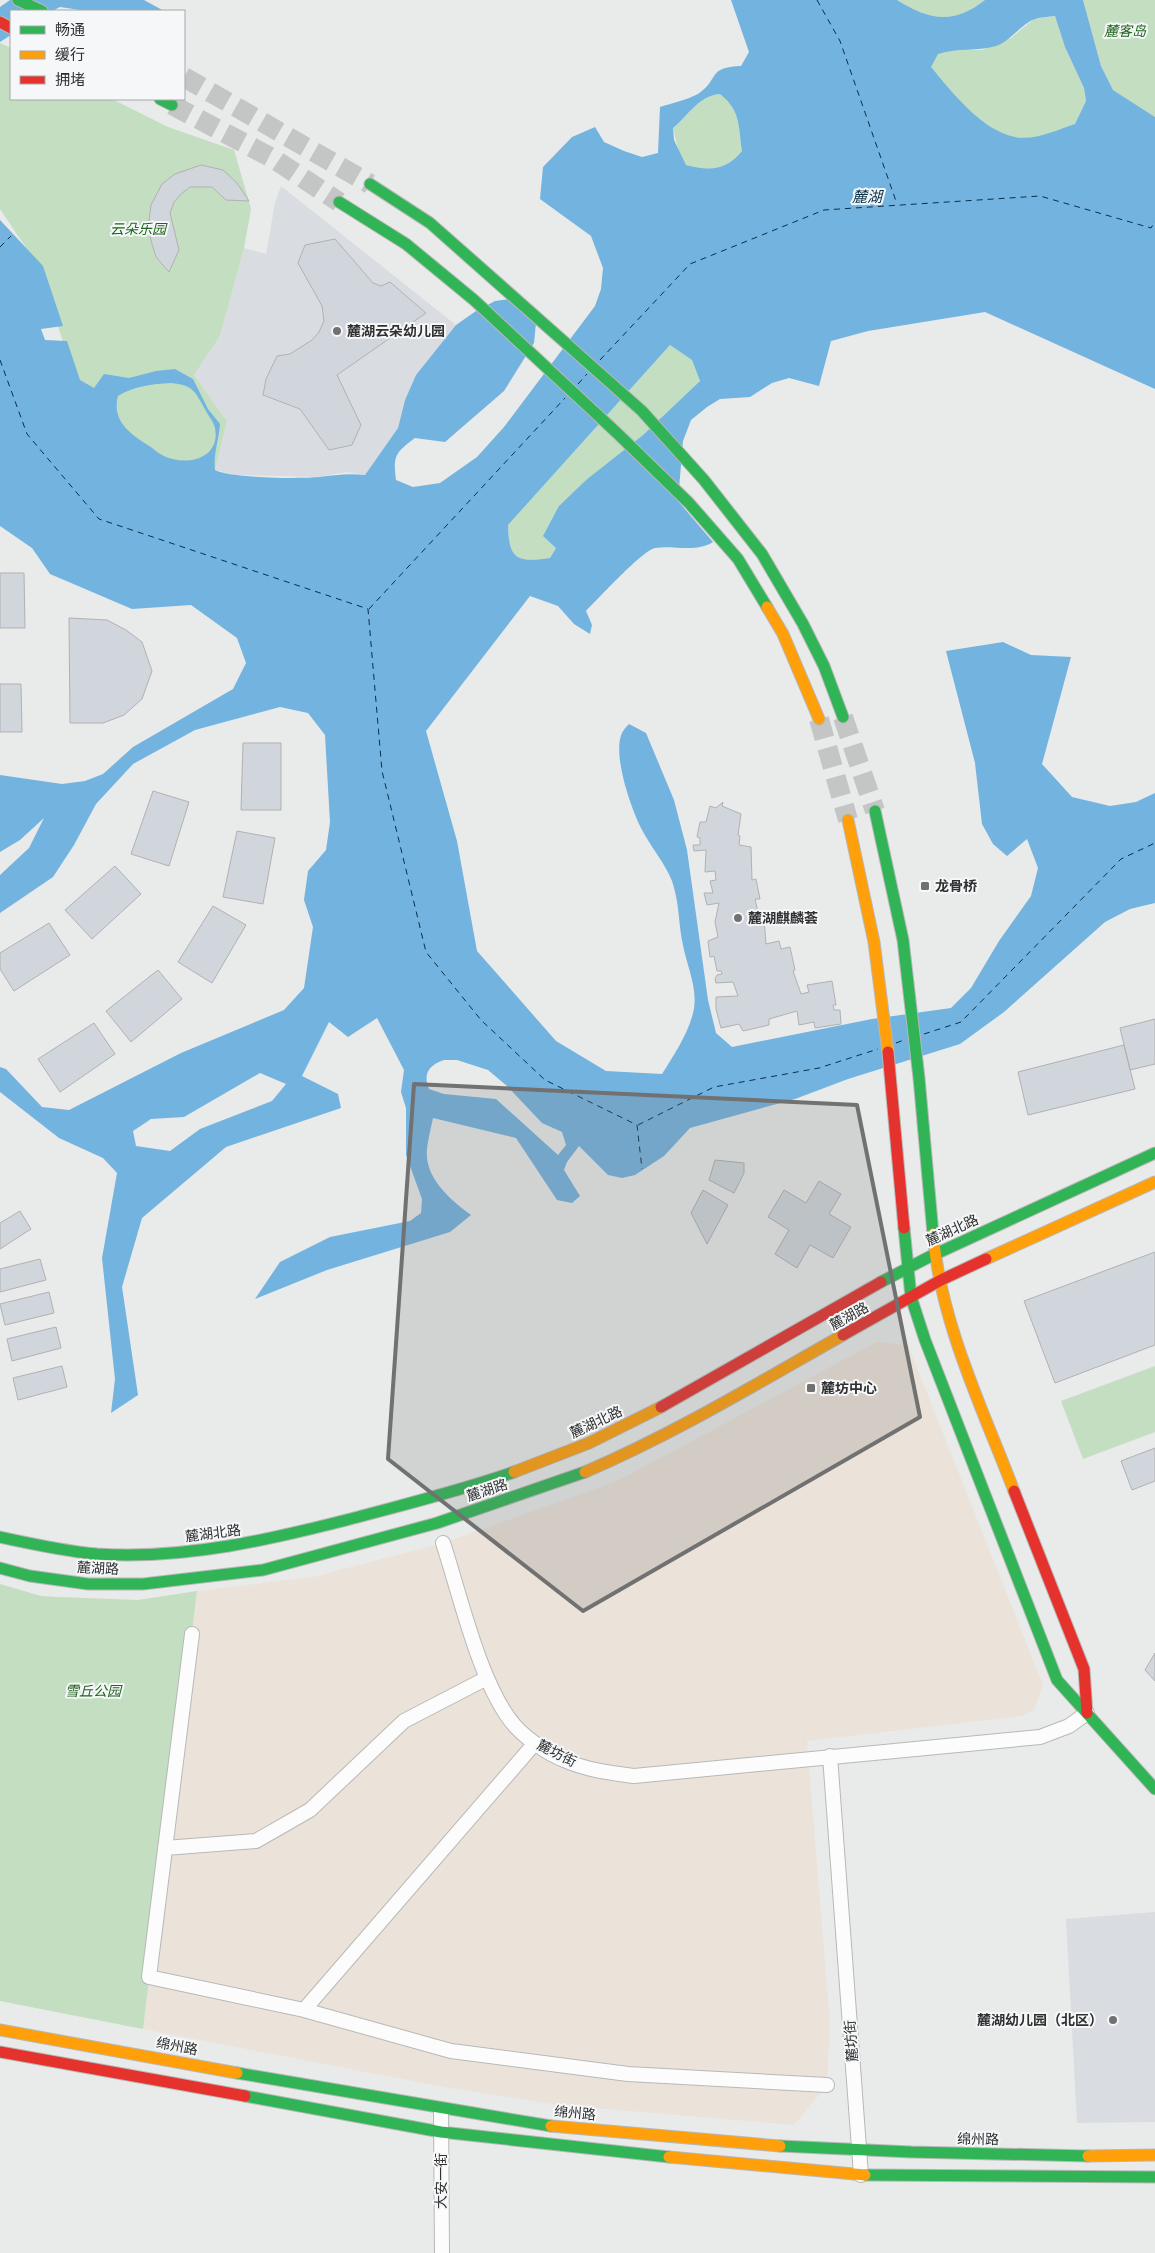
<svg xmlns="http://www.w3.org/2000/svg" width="1155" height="2253" font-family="'Roboto Serif','Noto Sans SC',serif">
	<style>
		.commercial { fill: #ebe3d9 }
		.built { fill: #d9dde1 }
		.green { fill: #c3dec1 }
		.water { fill: #73b3df; fill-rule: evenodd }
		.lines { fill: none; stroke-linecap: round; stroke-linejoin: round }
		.ferry { stroke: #093049; stroke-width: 1; stroke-dasharray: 6 5; stroke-linecap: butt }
		.building { fill: #d0d6dc; stroke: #b1b1b2 }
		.secondary-tunnel { stroke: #c4c5c5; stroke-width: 20; stroke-dasharray: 20 10; stroke-linecap: butt }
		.street-casing { stroke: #b8b8b8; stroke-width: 16 }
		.fast-casing { stroke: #b8b8b8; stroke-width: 13 }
		.slow-casing { stroke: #b8b8b8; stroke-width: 13 }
		.jam-casing { stroke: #b8b8b8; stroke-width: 13 }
		.street { stroke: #fcfcfc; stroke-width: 14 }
		.fast { stroke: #30b455; stroke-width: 11 }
		.slow { stroke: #ff9f0a; stroke-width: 11 }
		.jam { stroke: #e5322d; stroke-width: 11 }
		.marked { fill: #717172; fill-opacity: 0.2; stroke: #717172; stroke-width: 4; stroke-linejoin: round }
		.poi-dot { fill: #717172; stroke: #f5f7f9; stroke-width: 2 }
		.labels { text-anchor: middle; stroke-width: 4; stroke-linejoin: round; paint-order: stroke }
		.park-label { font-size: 14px; font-style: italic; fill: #21651e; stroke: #f5f7f9 }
		.poi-label { font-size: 14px; font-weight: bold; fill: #303031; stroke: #f5f7f9; text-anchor: start }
		.street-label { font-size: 14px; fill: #303031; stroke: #f5f7f9 }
		.water-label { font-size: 15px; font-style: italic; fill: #093049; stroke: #f5f7f9 }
	</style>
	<rect width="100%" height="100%" fill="#e9eaea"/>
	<path class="commercial" d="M877 1342 908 1345 1043 1685 1034 1710 1022 1716 807 1741 830 2024 827 2085 794 2125 559 2105 443 2087 143 2029 197 1591 313 1577 443 1543 573 1497 619 1480Z"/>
	<path class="built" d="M281 186 456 325 416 375 405 400 398 428 365 475 347 472 318 477 235 475 215 470 227 421 194 375 220 336 244 248 266 254 275 203Z
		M1155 1912V2122L1077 2123 1066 1919Z"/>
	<path class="green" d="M897 0H985C953 25 929 20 897 0Z
		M1083 0H1155V117L1113 90 1101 66Z
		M1055 16 1065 47 1084 88 1086 101 1075 124C1057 131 1034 141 1015 137 981 130 952 92 930 67L937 54 953 49 982 50 1011 38 1034 19Z
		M0 43 11 48V99H112L168 127 234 150 251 209 244 248 220 336 194 375 227 421 215 470 171 468 112 429 76 382 39 267 0 209Z
		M720 94C741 111 738 125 742 151 724 171 710 171 686 165L680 157 673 128C689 115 698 96 720 94Z
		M670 345 692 360 700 381 643 435 586 480 559 506 556 548 550 558C516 563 509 559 508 525Z
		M1155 1366V1432L1083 1459 1061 1401Z
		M0 1584 41 1596 58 1597 138 1600 197 1591 143 2029 0 2001Z"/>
	<path class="water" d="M10 0H144L164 11H87L60 7 52 11H11V35L0 42V7Z
		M731 0H897C929 20 953 25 985 0H1083L1101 66 1113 90 1155 117V389L985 312 868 331 831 341 819 386 789 378 772 383 750 397 720 399 707 407 691 420 683 441 678 501 713 542C696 553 674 545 655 548 643 550 598 599 586 611L592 625 590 634 574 624 558 606 530 596 426 731 457 841 477 951 556 1041 606 1071 662 1074C674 1055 688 1034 693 1013 699 990 687 967 683 945 678 923 680 905 672 881 665 863 650 846 641 828 631 808 612 754 622 733 624 729 627 726 629 724L646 733 674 800 687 850 708 1000 716 1033 732 1047 872 1019 951 1008 971 988 999 941 1031 896 1038 868 1027 839 1007 856 993 844 982 824 975 763 946 651 1003 642 1031 655 1071 657 1042 764 1072 797 1110 806 1136 802 1155 793V903L1130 909 1105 922 1004 1012 960 1044 848 1079 795 1099 690 1128 664 1156 635 1175 622 1178 608 1175 579 1146 567 1162 564 1170 580 1196 572 1203 557 1200 516 1138 433 1118C431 1128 428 1139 427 1149 424 1178 451 1200 471 1215L450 1232 327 1270 255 1299 280 1262 330 1237 410 1221 421 1213 422 1199 406 1155V1108L401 1092 404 1070 377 1018 348 1037 329 1022 302 1076 338 1094 341 1108 226 1147 142 1218 122 1287 138 1395 111 1413 115 1379 102 1258 117 1173 103 1158 59 1138 0 1092V1067L6 1069 42 1107 69 1110 181 1053 284 1010 304 988 313 927 304 900 308 871 326 850 330 822 325 735 308 713 280 707 195 730 133 764 96 804 74 845 53 877 0 913V875L29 848 44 818 20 840 0 852V775L62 784 85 781 103 774 133 747 233 689 246 663 237 638 191 605 132 609 50 574 32 548 0 526V220L43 266 63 326 41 329 45 340 67 341 80 380 94 388 104 374 129 378 156 371 175 369 193 379 208 409 220 424C219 439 213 455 215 470 228 478 301 479 319 477 335 475 348 473 365 475L398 428 405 400 416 375 456 325 476 311 495 301 518 298 536 323 534 343 504 391 445 442 415 438C395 453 393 456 396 480L413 487 440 483 477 457 504 427 595 306 601 289 603 268 591 236 540 199 543 167 572 137 595 127 604 142 624 151 642 157 658 153 660 107C672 103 687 100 698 94 720 79 707 67 741 66L749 52ZM1055 16 1065 47 1084 88 1086 101 1075 124C1057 130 1034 141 1015 137 981 130 952 92 931 67L938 54C959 47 976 52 996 46 1011 41 1021 24 1035 19 1041 17 1049 17 1055 16ZM720 94C741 111 738 125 742 151 725 171 710 171 686 165L674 140 673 128C689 115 698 96 720 94ZM670 345 692 360 700 381 643 435 586 480 559 506 543 536 556 548 550 558C516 563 509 559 508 525ZM171 383C194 385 195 392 206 411 209 417 214 422 215 428 221 460 184 467 162 455 156 452 152 447 146 444 127 432 112 419 118 396 134 386 152 384 171 383ZM444 1060H457L488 1070 507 1086 542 1123 562 1132 566 1145 558 1155 496 1099 444 1094 429 1089C423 1075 428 1065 444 1060ZM260 1073 286 1084 272 1101 200 1129 170 1151 136 1146 133 1131 151 1119 184 1117Z"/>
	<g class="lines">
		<path class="ferry" d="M817 0 840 41 897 204
			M0 247 11 236
			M0 360 27 434 99 519 368 609 382 771 426 952 481 1020 545 1080 637 1125 642 1169
			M600 360 690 264 824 210 1040 196 1151 228 1155 221
			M578 384 587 374
			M369 609 565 398
			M924 1034 961 1022 1121 859 1155 843
			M896 1043 904 1040
			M638 1125 714 1087 819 1068 878 1049"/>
	</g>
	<path class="building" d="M201 165 223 170 237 183 249 201 226 200 212 187H190L181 194 174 202 170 213 179 250 169 272 156 257 152 244 148 228 151 205 162 184 175 174Z
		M335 239 373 283 381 286 390 282 426 313 337 375 361 425 352 445 329 450 300 409 263 395 266 379 277 356 290 354 312 340 319 332 324 321 322 306 298 263 305 245Z
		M0 573H24L25 628H0Z
		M69 618 107 620 126 630 142 642 152 671 142 699 124 715 103 723H70Z
		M0 684H21L22 732H0Z
		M243 743H281V810H241Z
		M153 791 189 802 169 866 131 854Z
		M723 802 722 806 741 814 738 835 740 836 739 845 751 847 752 880 756 879 760 899H755L759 916 764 919 766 944 779 941 781 949 790 947 795 970 793 971 801 994 809 992 807 985 832 981 836 1005H833L834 1010H840L841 1024 815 1028 814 1022 799 1025 797 1011 769 1019V1025L743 1031 739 1024 721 1028 716 1009V997L738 996 733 982 716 983 715 979 717 975 722 974 721 971H717L714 956 710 957 708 941 718 937 715 922 719 903 707 905 704 893H713L710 881 716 880 715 871 705 872 706 850 694 851 693 845H700V838L697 837 700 822H706L710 806 716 808Z
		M237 831 275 838 263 904 223 897Z
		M115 866 141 894 92 939 65 910Z
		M213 906 246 925 212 983 178 962Z
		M49 923 70 955 14 991 0 969V953Z
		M158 970 182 999 131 1042 106 1011Z
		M1155 1019V1064L1130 1070 1120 1028Z
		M94 1023 115 1054 60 1092 38 1059Z
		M1124 1045 1135 1089 1028 1115 1018 1072Z
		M715 1160 744 1163V1173L734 1193 709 1180Z
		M819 1181 841 1194 829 1214 851 1227 833 1258 810 1245 797 1268 775 1254 789 1230 768 1217 784 1190 806 1203Z
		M703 1190 728 1205 707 1244 691 1213Z
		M20 1211 31 1229 0 1249V1223Z
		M1155 1252V1345L1055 1383 1024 1301Z
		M40 1259 46 1280 0 1292V1269Z
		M49 1292 54 1313 5 1325 0 1304Z
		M56 1327 61 1348 12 1361 7 1339Z
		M62 1366 67 1387 18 1400 13 1378Z
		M1155 1448V1481L1132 1490 1121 1461Z
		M1155 1653V1681L1145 1670Z"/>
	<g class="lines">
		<path class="secondary-tunnel" d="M184 77 370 184
			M172 105 274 159 339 202
			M843 717 875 811
			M819 719 848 820"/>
		<g class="street-casing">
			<path id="street" d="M443 1543C460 1594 480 1686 515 1726 528 1740 547 1753 564 1760 586 1770 611 1773 634 1776L1040 1737 1069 1726 1087 1713
				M192 1634 149 1977 304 2010 451 2051 628 2074 827 2085
				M830 1756 861 2175
				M165 1848 256 1841 310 1810 404 1721 487 1678
				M304 2010 535 1743
				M441 2109 442 2253"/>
		</g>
		<g class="fast-casing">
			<path id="fast" d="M18 0 42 11
				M160 99 172 105
				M370 184 430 223 569 346 642 411 704 480 762 554 803 624 824 666 843 717
				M339 202 406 244 474 300 618 434 689 503 738 559 767 607
				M875 811 903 940 919 1078 933 1234
				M904 1228 911 1297 925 1340 1057 1680 1155 1789
				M881 1282 929 1257 1155 1153
				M0 1537C32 1544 64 1551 97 1554 185 1560 273 1539 358 1517 410 1503 463 1490 514 1472
				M0 1568 30 1576 88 1584H143L263 1570 437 1523 585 1472
				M237 2073 551 2126
				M245 2096 441 2132 669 2157
				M780 2146 911 2152 1088 2156
				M865 2175 1155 2177"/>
		</g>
		<g class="slow-casing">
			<path id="slow" d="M767 607 783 634 819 719
				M848 820 874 942 888 1052
				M933 1234C941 1324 982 1407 1014 1491
				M986 1259 1155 1182
				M514 1472 589 1443 661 1407
				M585 1472C674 1434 758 1383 843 1335
				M0 2030 237 2073
				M551 2126 780 2146
				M1088 2156 1155 2155
				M669 2157 865 2175"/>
		</g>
		<g class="jam-casing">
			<path id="jam" d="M0 22 11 28
				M888 1052 904 1228
				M843 1335 941 1280 986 1259
				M661 1407 881 1282
				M1014 1491 1084 1669 1087 1713
				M0 2052 245 2096"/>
		</g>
		<use href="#street" class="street"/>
		<use href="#fast" class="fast"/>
		<use href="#slow" class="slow"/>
		<use href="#jam" class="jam"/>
	</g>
	<path class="marked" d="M414 1084 857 1105 920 1417 583 1611 388 1459Z"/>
	<g class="poi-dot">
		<circle cx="337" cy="331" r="5"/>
		<rect x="920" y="881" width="10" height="10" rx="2.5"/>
		<circle cx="738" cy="918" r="5"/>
		<rect x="806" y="1383" width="10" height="10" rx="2.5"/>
		<circle cx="1113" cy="2020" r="5"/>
	</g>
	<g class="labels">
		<g class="park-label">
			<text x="1125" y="36">麓客岛</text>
			<text x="138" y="234">云朵乐园</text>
			<text x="93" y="1696">雪丘公园</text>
		</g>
		<g class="poi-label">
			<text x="347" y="336">麓湖云朵幼儿园</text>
			<text x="935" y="891">龙骨桥</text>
			<text x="748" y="923">麓湖麒麟荟</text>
			<text x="821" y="1393">麓坊中心</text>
			<text x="1103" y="2025" text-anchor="end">麓湖幼儿园（北区）</text>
		</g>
		<g class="street-label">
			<text transform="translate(952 1230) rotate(-24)" y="5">麓湖北路</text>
			<text transform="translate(849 1316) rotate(-29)" y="5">麓湖路</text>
			<text transform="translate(596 1422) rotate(-25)" y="5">麓湖北路</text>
			<text transform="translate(487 1490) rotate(-18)" y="5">麓湖路</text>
			<text transform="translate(213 1533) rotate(-7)" y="5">麓湖北路</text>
			<text transform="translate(98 1568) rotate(3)" y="5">麓湖路</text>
			<text transform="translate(557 1753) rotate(27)" y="5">麓坊街</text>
			<text transform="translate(851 2041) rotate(-94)" y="5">麓坊街</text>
			<text transform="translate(177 2046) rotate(10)" y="5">绵州路</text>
			<text transform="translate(575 2113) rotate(5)" y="5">绵州路</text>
			<text transform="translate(978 2139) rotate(1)" y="5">绵州路</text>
			<text transform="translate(441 2181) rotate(-90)" y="5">大安一街</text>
		</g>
		<g class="water-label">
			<text x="867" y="202">麓湖</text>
		</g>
	</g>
	<rect x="10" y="10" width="175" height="90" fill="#f5f7f9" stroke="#a6a7a9"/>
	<rect x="20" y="26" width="25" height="8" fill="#30b455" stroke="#a6a7a9"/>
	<text x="55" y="35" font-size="15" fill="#303031">畅通</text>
	<rect x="20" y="51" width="25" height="8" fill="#ff9f0a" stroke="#a6a7a9"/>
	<text x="55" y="60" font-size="15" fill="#303031">缓行</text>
	<rect x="20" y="76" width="25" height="8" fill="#e5322d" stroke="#a6a7a9"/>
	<text x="55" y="85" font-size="15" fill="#303031">拥堵</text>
</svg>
